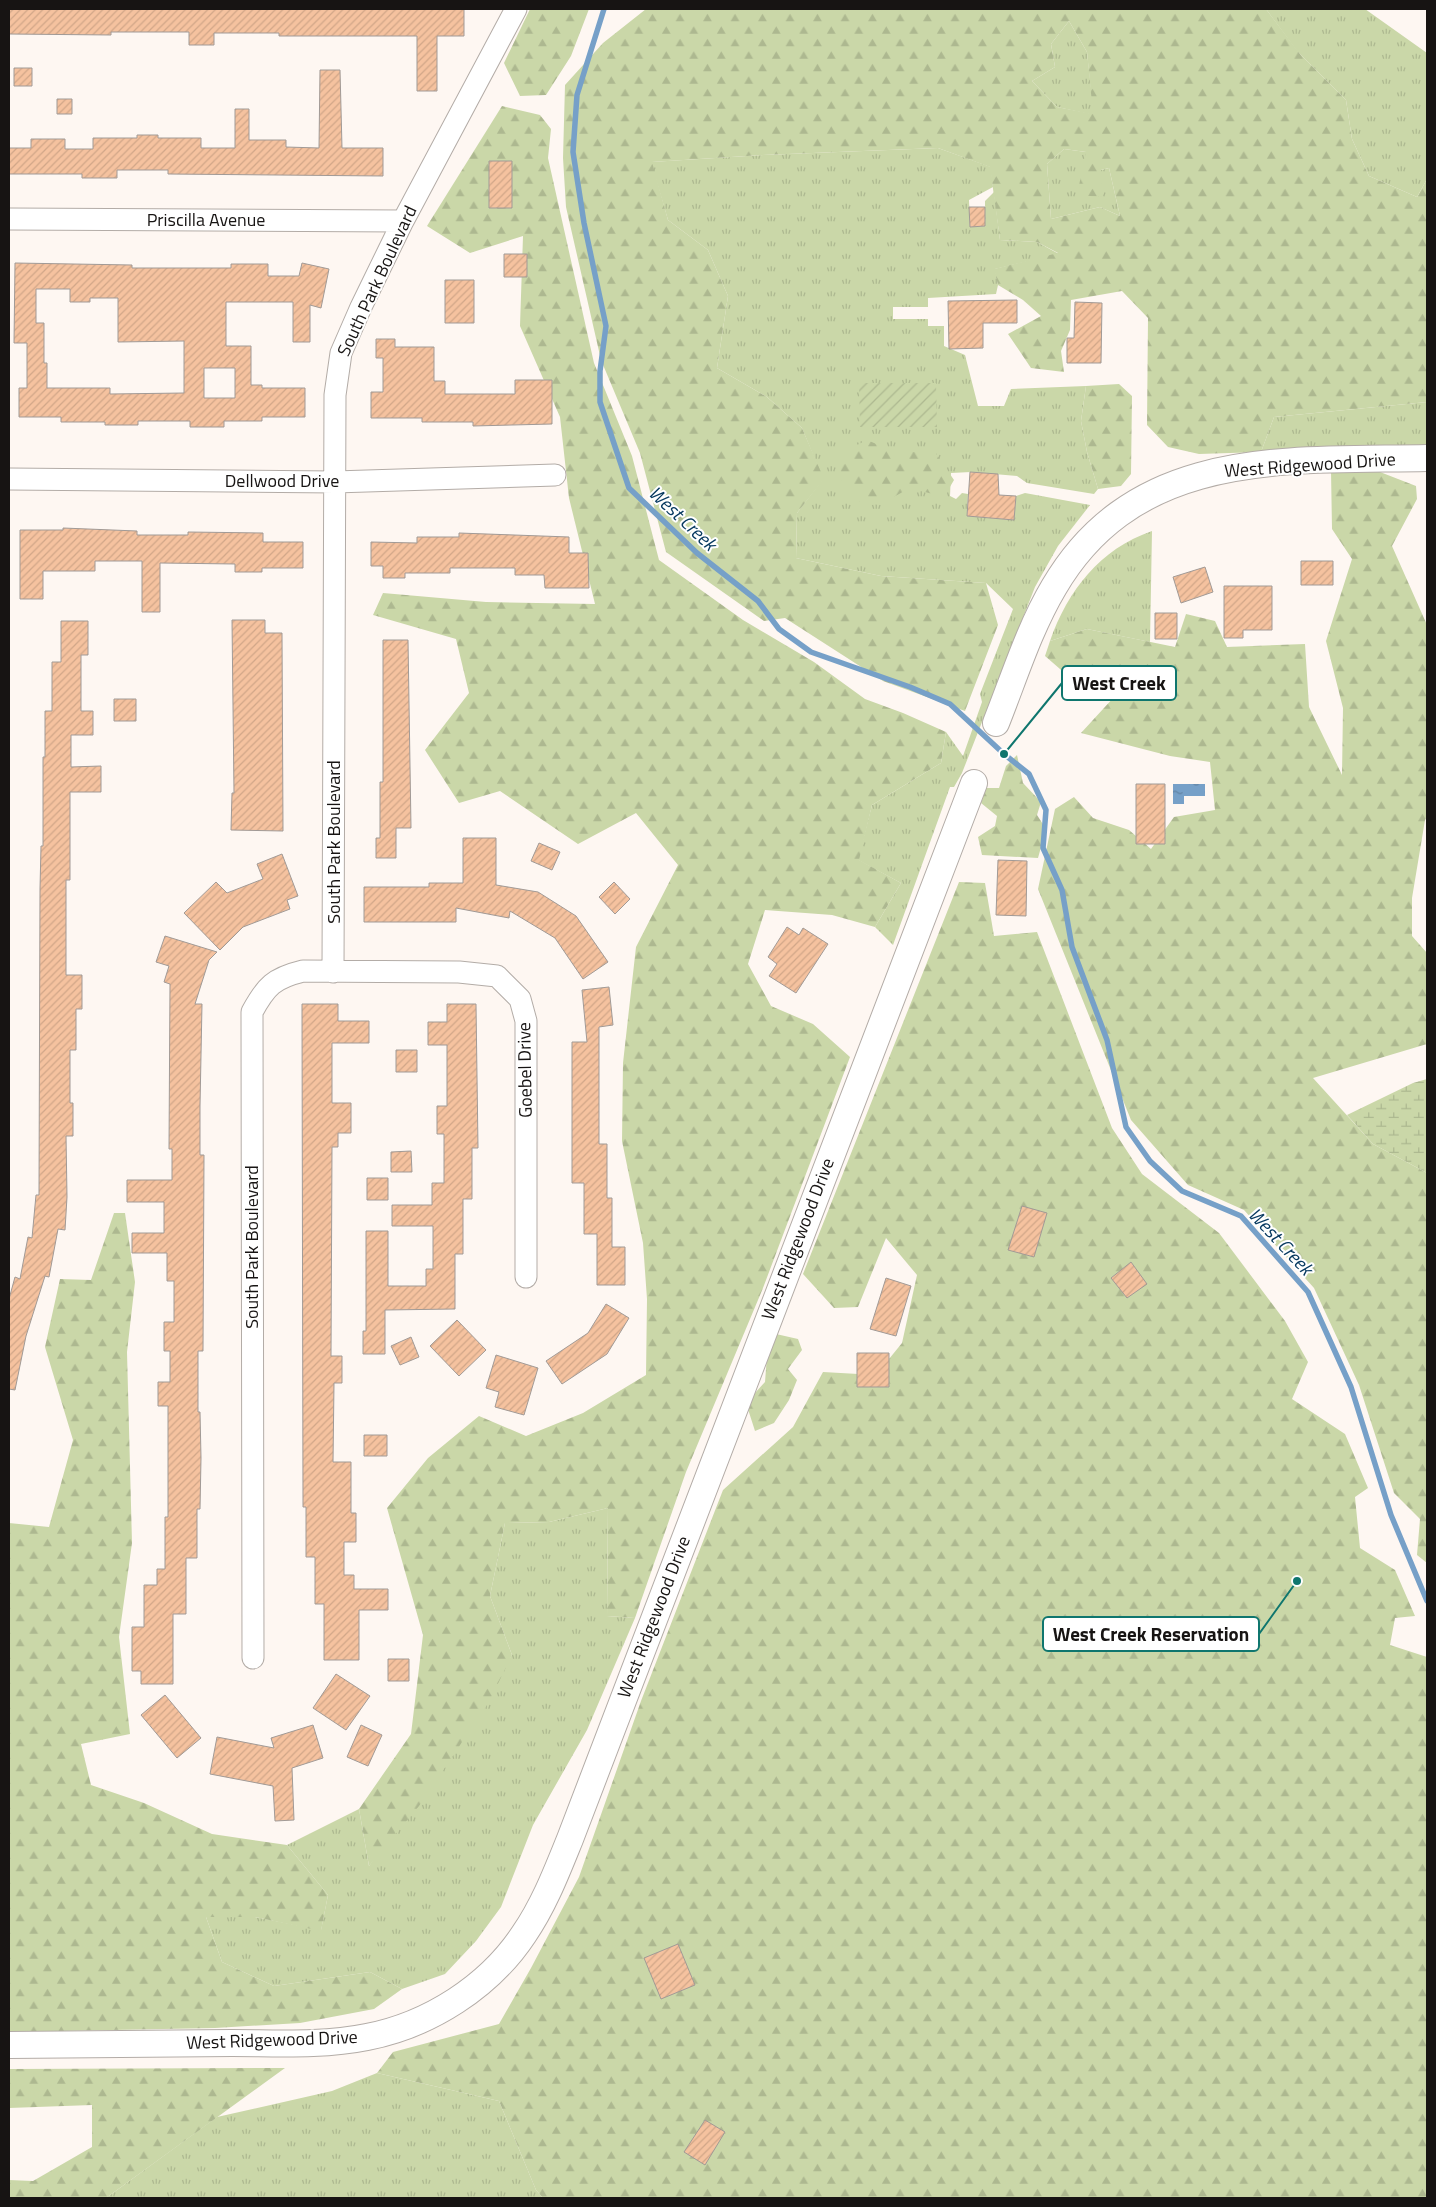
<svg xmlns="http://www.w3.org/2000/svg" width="1436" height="2207" font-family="'Titillium Web',sans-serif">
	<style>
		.grass { fill: url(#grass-tufts) }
		.forest { fill: url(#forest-firs); fill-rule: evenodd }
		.wetland { fill: url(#wetland-marsh) }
		.garden { fill: url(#garden-furrows) }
		.water { fill: url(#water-ripples) }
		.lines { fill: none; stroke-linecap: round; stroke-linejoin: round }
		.stream { stroke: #76a0c8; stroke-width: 5.5 }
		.building { fill: url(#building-hatch); stroke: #a19a96; fill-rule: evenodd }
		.minor-casing { stroke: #b3aca7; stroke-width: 23 }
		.tertiary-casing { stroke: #b3aca7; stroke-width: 28 }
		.minor { stroke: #fff; stroke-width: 21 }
		.tertiary { stroke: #fff; stroke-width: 26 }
		.labels { text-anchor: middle; stroke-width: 4; stroke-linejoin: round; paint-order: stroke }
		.street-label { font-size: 18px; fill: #171413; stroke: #fff }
		.water-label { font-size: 19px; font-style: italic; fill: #083a60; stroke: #fff }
		.leader { fill: none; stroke: #0f766e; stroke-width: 2 }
		.callout-dot { fill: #0f766e; stroke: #fff; stroke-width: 2 }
		.callout { fill: #fff; stroke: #0f766e; stroke-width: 2 }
		.callout-label { font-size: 19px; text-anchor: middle; font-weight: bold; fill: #171413 }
	</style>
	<defs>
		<pattern id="grass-tufts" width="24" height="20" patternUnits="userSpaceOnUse" patternTransform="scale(1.25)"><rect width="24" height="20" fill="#cad7a8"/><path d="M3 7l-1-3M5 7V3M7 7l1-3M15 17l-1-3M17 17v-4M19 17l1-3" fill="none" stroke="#adb890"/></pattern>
		<pattern id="forest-firs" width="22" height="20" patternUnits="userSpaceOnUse" patternTransform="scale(1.25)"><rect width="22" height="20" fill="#cad7a8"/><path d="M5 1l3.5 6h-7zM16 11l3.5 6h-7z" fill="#adb890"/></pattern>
		<pattern id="wetland-marsh" width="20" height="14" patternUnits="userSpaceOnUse" patternTransform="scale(1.25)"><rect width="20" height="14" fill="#cad7a8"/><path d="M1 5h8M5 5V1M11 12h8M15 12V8" fill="none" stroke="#adb890"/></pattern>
		<pattern id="garden-furrows" width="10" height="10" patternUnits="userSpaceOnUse" patternTransform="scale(1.25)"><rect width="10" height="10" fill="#cad7a8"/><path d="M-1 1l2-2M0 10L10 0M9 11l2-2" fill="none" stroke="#adb890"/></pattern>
		<pattern id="water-ripples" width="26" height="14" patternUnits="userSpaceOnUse" patternTransform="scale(1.25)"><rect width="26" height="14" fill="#76a0c8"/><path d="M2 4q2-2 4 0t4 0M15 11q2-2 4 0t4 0" fill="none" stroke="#6081a1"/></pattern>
		<pattern id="building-hatch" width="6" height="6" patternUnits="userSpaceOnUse" patternTransform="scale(1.25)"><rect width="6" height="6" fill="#f5c29f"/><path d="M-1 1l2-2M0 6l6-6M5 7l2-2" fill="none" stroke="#d1a688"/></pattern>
	</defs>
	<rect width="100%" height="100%" fill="#fef7f2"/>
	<path class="grass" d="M1266 9H1365L1427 53V179L1417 197 1369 176 1352 139 1346 100 1297 51Z
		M1069 21 1087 52 1094 115 1057 107 1032 81 1055 67 1051 44Z
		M938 148 991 167 993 187 969 200 970 227 985 226V201L994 192 1000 240 1037 242 1059 254 995 269 998 285 996 294 928 298V307H893V319H928V326H944V346L965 355 978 406H1004L1011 389 1086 386 1081 421 1087 452 1098 489 1094 494 1027 483 1017 476 971 472 951 473 950 496 956 499 962 493 968 494 967 516 1014 520 1016 496 1025 493 1090 505 1058 546 1035 587 962 773 954 787H950L893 945 875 927 901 883 858 860 872 805 941 763 946 732 963 756 982 702 980 694 1013 609 986 583 881 576 796 558 797 513 823 479 802 428 767 397 717 368 728 296 708 250 668 220 651 162 763 155Z
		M1064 149 1086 152 1101 170 1109 168 1120 216 1100 207 1051 219 1047 164Z
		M1427 402V446L1261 452 1274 417Z
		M1152 531 1150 642 1087 629 1050 641C1068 590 1100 549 1152 531Z
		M608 1508 607 1616 635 1618 587 1730 533 1825 501 1907 476 1941 445 1974 402 1989 370 1972 274 1986 222 1962 206 1917H255L321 1930 328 1895 287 1845 359 1809 369 1866 512 1655 490 1596 505 1523 549 1522Z
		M377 2073 499 2101 536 2190 543 2198H106L217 2117 332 2091Z"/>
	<path class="forest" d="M530 9H589L571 56 546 95 520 96 504 63Z
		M646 9H1266L1300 54 1346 100 1352 139 1369 176 1417 197 1427 179V402L1274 417 1261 452 1199 454 1168 447 1147 425 1148 318 1122 291 1071 300 1070 330 1061 351 1064 372 1031 368 1008 334 1041 316 1023 300 998 285 994 269 1058 253 1037 242 1000 240 990 167 938 148 763 155 652 162 668 220 708 250 728 296 717 368 767 397 802 428 824 479 797 513 796 558 881 576 986 583 998 625 965 711 883 681 785 618 764 621 666 552 640 453 601 360 566 207 563 158 565 85 603 43ZM1069 21 1087 52 1093 114 1057 107 1032 81 1055 67 1051 44ZM1064 149 1086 152 1077 195 1103 197 1101 170 1109 168 1120 216 1100 207 1051 219 1047 164Z
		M502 106 540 115 551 129 548 158 594 363 632 456 659 560 743 620 814 662 865 699 903 713 946 732 941 763 872 805 859 860 901 883 875 927 832 915 765 910 748 964 771 1006 813 1024 850 1057 763 1288 686 1472 635 1618 607 1616 608 1508 549 1522 505 1523 490 1596 512 1655 489 1702 419 1806 369 1866 359 1809 411 1734 423 1635 387 1508 428 1458 479 1416 526 1436 583 1413 646 1375 647 1299 643 1243 622 1141 623 1063 636 947 678 865 636 813 578 844 500 791 459 803 425 750 469 693 456 639 373 615 383 593 486 602 595 604 569 498 560 417 520 326 523 236 470 253 427 226Z
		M1119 384 1132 396 1131 474 1121 486 1098 489 1087 452 1081 421 1086 386Z
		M867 440 895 452H935L954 480 944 497 910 488 879 505 860 502 842 485 839 454Z
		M1331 471 1380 472 1416 486 1417 499 1392 546 1427 625V817L1425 820 1412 898V936L1427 953V1044L1313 1078 1373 1144 1427 1173V1563L1417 1555 1420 1519 1394 1493 1359 1385 1314 1288 1244 1210 1188 1185 1131 1120 1038 889 1055 809 1074 797 1093 818 1129 830 1151 849 1174 817 1215 810 1210 762 1170 756 1081 733 1126 684 1075 682 1045 656 1050 641 1087 629 1175 647 1186 614 1215 621 1227 647 1305 644 1309 707 1342 775 1343 708 1326 641 1352 559 1332 529Z
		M1017 755 1023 783 1041 802 1037 815 1046 829 1038 858 982 855 978 837 995 826 997 816 981 803 986 788H999L1006 766Z
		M959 882 985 883 994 936 1037 932 1112 1128 1142 1174 1219 1233 1285 1321 1308 1362 1292 1399 1345 1434 1368 1488 1355 1497 1360 1548 1395 1570 1415 1616 1395 1618 1390 1645 1427 1657V2198H543L536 2190 499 2101 377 2073 393 2052 499 2024 531 1968 579 1877 641 1701 723 1490 793 1427 823 1372 876 1375 902 1343 917 1275 886 1238 858 1307 834 1308 803 1274Z
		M114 1213H125L135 1282 127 1352 132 1543 119 1637 130 1734 81 1744 91 1785 144 1803 212 1834 287 1845 328 1895 321 1931 255 1917H206L222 1962 274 1986 370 1972 402 1989 374 2009 300 2023 215 2028 9 2032V1523L49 1527 73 1440 45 1347 60 1279 91 1280Z
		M776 1334 798 1339 802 1350 788 1369 797 1380 789 1400 774 1423 755 1431 746 1403 765 1382 767 1356Z
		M285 2068 106 2198H9V2180L33 2181 92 2147V2105L9 2108V2069Z"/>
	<path class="wetland" d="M1427 1079V1173L1373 1144 1347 1115 1413 1083Z"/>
	<path class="garden" d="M859 383H936L937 427H860Z"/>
	<path class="water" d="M1173 784H1205V796H1184V804H1173Z"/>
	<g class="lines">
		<path class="stream" d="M604 9 577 95 573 152 584 223 606 326 600 371V402L629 488 697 553 758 601 779 629 811 652 910 687 950 704 1004 754 1029 774 1046 810 1043 848 1062 890 1072 947 1107 1040 1126 1127 1150 1161 1182 1191 1241 1216 1308 1292 1351 1387 1391 1515 1427 1601"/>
	</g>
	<path class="building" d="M9 9H464V36H437V91H417V36H279V33H214V45H189V32H111V35L9 34Z
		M14 68H32V86H14Z
		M320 70H340L342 148H383V176L168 174V170H117V178H82V174H9V148H31V139H65V149H93V138H137V135H158V138H201V148H235V109H249V140H286V147L319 148Z
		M57 99H72V114H57Z
		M489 161H512V208H489Z
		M969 207H985V226L970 227Z
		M504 254H527V277H504Z
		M15 263 132 265V268H231V264H268V276H299L302 263 329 269 321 308 310 305V342H293V302H226V346H251V385H262V388H305V417H262V421H224V427H190V421H138V425H105V422H61V417H19V388H27V343H14ZM36 289H70V302H90V298H118V342L184 341V393L110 394V388H47V363H44V323H36ZM204 368H235V398H204Z
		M445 280H474V323H445Z
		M1017 300V323H983V348L949 349 948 301Z
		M1075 302 1102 303 1101 363H1067V338H1074Z
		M376 339H395V347H434V381H445V394H515V380H552V424L473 426V422H422V418H371V392H383V358H376Z
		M970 472 998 474 999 495 1016 496 1014 520 967 516Z
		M63 528 137 531V535H188V532L263 533V542H303V568H262V572H235V564L160 563V612H142V561H95V571H43V599H20V530H63Z
		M459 533 569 537V553H588L589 588H545L544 575H515V568H450V573H405V578H383V566H371V542L417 543V537H459Z
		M1301 561H1333V585H1301Z
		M1205 567 1213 592 1181 603 1173 577Z
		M1224 586H1272V630H1243V638H1224Z
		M1155 613H1177V639H1155Z
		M232 620H265V633H282L283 831 231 830 232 793H234Z
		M61 621H88V655H81V711H93V735H71V767L101 766V792H70V880H66V975H82V1009H76V1050H70V1103H73V1136H66L67 1197 65 1230 58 1229 49 1277 45 1276 26 1336 15 1390 9 1389V1299L15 1277 20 1279 28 1237 32 1238 36 1195H39L40 889 41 846H43V757H45V711H52V662H61Z
		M383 640H408L411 828H396V858H376V838H380V782H383Z
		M114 699H136V721H114Z
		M1136 784H1165V844H1136Z
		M463 838H496V885L538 892 576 916 608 962 583 979 555 938 510 911 509 918 456 908V922H364V887H429V883H463Z
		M539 843 560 852 552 870 531 861Z
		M282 854 298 896 287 900 290 909 243 927 220 950 184 913 216 882 227 893 263 879 257 864Z
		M998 860 1027 861 1026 916 996 915Z
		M614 882 630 899 615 914 599 897Z
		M787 927 799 935 803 928 828 944 796 993 769 976 777 964 768 957Z
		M165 936 217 952 209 960 195 1004H202L200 1106V1155H204L203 1351H198V1412H200L201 1458 200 1509H197V1558H186V1614H173V1684H141V1671H132V1627H144V1585H157V1569H165V1517H168V1406H158V1382H170V1351H164V1322H174V1281H167V1253H132V1233H164V1202H127V1180H172V1149H169L170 984 164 982 169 966 156 962Z
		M609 987 613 1025 599 1027V1144H607V1198H612V1247H625V1285H597V1234H584V1183H572V1042H587L582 990Z
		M302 1004H338V1021H369V1043H332V1103H351V1133H338V1147H332L331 1356H342V1383H334L333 1462H351V1513H356V1542H344V1575H354V1589H388V1610H359V1660H324V1604H315V1557H306V1507H303Z
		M447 1004H476L478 1148H472V1199H463V1254H455V1309L385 1310V1354H363V1331H366V1231H388V1286H426V1269H433V1226H392V1205H432V1183H444V1134H437V1106H447V1045H428V1022H447Z
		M396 1050H417V1072H396Z
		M411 1151 412 1172H391V1152Z
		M367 1178H388V1200H367Z
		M1022 1206 1047 1213 1034 1257 1008 1250Z
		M1131 1262 1147 1284 1127 1298 1111 1278Z
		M886 1278 911 1286 896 1336 870 1329Z
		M606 1304 629 1318 607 1354 562 1384 546 1361 588 1333Z
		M457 1320 486 1350 459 1376 430 1346Z
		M411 1337 419 1357 400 1365 391 1346Z
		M857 1353H889V1387H857Z
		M496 1355 538 1368 524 1415 495 1407 499 1392 486 1388Z
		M364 1435H387V1456H364Z
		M388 1659H409V1681H388Z
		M336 1674 370 1696 346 1730 313 1708Z
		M165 1695 201 1738 177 1758 141 1715Z
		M313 1725 323 1758 292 1768 294 1820 275 1821 273 1786 210 1774 217 1737 274 1748 271 1738Z
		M361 1725 382 1735 368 1766 347 1757Z
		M678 1944 695 1985 661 1999 644 1958Z
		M705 2120 725 2132 705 2165 684 2152Z"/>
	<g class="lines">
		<g class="minor-casing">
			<path id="minor" d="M9 219 403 221
				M9 479 335 482 555 475
				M333 972 335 395 341 353 361 307 403 221 516 9
				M253 1658 252 1012C266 986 274 978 303 971L459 972 497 976 520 999 526 1021V1277"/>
		</g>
		<g class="tertiary-casing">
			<path id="tertiary" d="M996 723C1014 678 1029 629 1054 587 1136 447 1287 461 1427 458
				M9 2045C83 2045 157 2044 232 2043 276 2043 323 2046 367 2037 429 2025 489 1987 524 1934 544 1905 557 1871 570 1839L974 783"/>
		</g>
		<use href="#minor" class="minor"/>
		<use href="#tertiary" class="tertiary"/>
	</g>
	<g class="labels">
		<g class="street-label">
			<text x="206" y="226">Priscilla Avenue</text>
			<text transform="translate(377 281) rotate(-65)" y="6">South Park Boulevard</text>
			<text transform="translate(1310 465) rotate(-4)" y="6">West Ridgewood Drive</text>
			<text x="282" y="487">Dellwood Drive</text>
			<text transform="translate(334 842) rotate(-90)" y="6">South Park Boulevard</text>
			<text transform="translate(525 1070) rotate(-91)" y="6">Goebel Drive</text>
			<text transform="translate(798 1239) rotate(-69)" y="6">West Ridgewood Drive</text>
			<text transform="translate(252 1247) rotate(-90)" y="6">South Park Boulevard</text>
			<text transform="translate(654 1617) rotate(-69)" y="6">West Ridgewood Drive</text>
			<text transform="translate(272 2040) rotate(-2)" y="6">West Ridgewood Drive</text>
		</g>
		<g class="water-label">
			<text transform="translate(683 518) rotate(43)" y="7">West Creek</text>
			<text transform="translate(1281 1241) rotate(47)" y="7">West Creek</text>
		</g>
	</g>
	<path class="leader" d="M1004 754L1062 683M1297 1581L1259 1634"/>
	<g class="callout-dot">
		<circle cx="1004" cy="754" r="5"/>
		<circle cx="1297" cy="1581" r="5"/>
	</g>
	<g class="callout">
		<rect x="1062" y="666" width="114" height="34" rx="5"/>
		<rect x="1043" y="1617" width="216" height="34" rx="5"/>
	</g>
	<g class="callout-label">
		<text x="1119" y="690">West Creek</text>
		<text x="1151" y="1641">West Creek Reservation</text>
	</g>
	<rect width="1436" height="2207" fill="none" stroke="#171413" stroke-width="20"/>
</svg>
